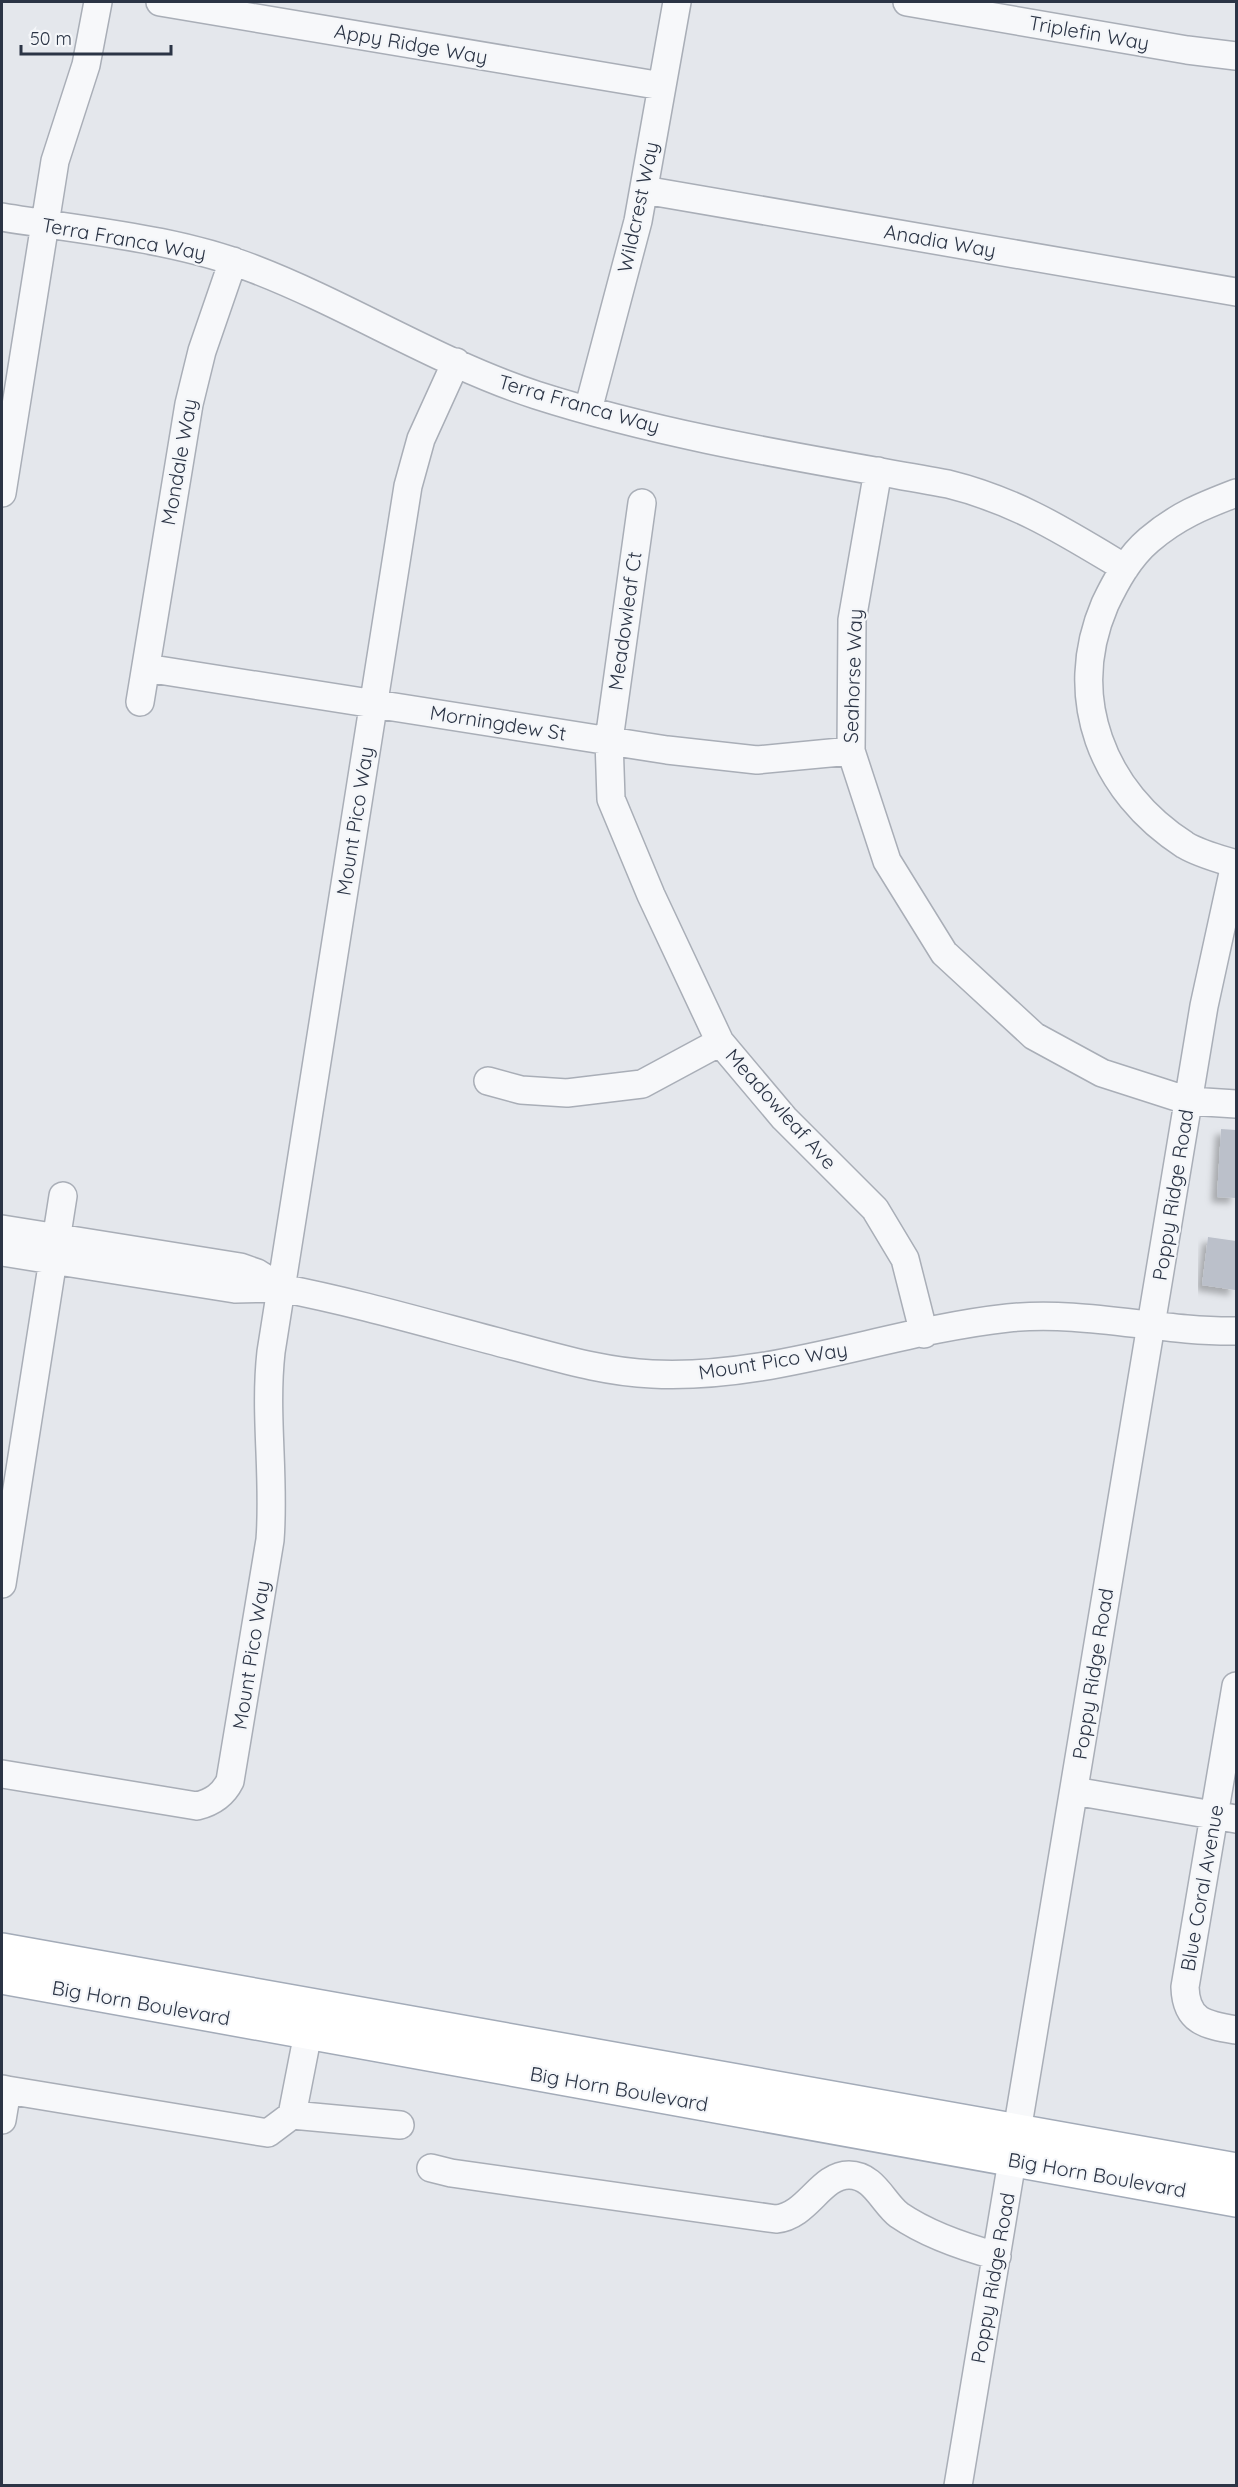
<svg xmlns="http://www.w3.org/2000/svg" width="1238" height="2487" font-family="Quicksand,sans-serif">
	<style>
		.building { fill: #bbc0ca; filter: url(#shadow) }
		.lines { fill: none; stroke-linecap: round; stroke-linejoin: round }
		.minor-casing { stroke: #a9aeb7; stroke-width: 30 }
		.major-casing { stroke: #a3abb8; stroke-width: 36 }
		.minor { stroke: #f7f8fa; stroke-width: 27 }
		.major { stroke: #fff; stroke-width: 33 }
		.labels { text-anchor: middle; stroke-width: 4.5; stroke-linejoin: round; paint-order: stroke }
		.street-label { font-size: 20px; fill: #2b3445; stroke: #f4f6f9 }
	</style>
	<defs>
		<filter id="shadow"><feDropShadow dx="-5.5" dy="5.5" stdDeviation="3" flood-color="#0004"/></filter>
	</defs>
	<rect width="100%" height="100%" fill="#e4e7ec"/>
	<path class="building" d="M1221 1129 1236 1130V1198L1217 1197Z
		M1208 1237 1236 1241 1235 1290 1202 1285Z"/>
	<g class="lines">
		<g class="minor-casing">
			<path id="minor" d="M160 2 662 86
				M907 2 1187 50 1236 56
				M644 190 1236 292
				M2 217C84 231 176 238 254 269 350 306 438 363 536 395 670 438 810 459 948 484 1017 501 1065 532 1125 568
				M588 410 638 221 677 2
				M878 471 852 620 851 751 887 861 944 953 1034 1036 1102 1073 1189 1101 1236 1104
				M2 493 55 161 86 65 98 2
				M1236 493C1202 506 1177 516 1149 540 1129 557 1116 581 1105 604 1065 697 1102 792 1185 845 1200 854 1220 859 1236 864
				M642 503 609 740 611 799 651 895 720 1042 784 1118 875 1209 905 1259 924 1334
				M146 668 667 750 757 760 851 751
				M140 702 189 404 202 351 233 261
				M488 1081 521 1090 567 1093 642 1084 720 1042
				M2 1229 240 1267 257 1273 281 1288
				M2 1252 235 1289 281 1288C359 1303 436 1326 513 1346 559 1358 604 1372 652 1374 773 1380 888 1331 1008 1318 1084 1310 1160 1332 1236 1331
				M2 1584 63 1196
				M1236 1686 1185 1987C1186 2022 1206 2025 1236 2030
				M2 1774 197 1806C213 1802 223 1795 230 1781L270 1540C275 1477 264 1415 271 1352L408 486 421 439 456 362
				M1074 1791 1236 1819
				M2 2089 7 2090 2 2120
				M7 2090 268 2133 292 2115 308 2033
				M292 2115 400 2125
				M431 2168 451 2173 776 2219C808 2216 820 2175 849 2175 874 2175 883 2203 899 2215 928 2235 964 2247 997 2256
				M958 2486 1204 1006 1235 864"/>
		</g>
		<g class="major-casing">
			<path id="major" d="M2 1950 1236 2170
				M2 1977 1236 2200"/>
		</g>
		<use href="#minor" class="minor"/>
		<use href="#major" class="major"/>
	</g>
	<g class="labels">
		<g class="street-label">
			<text transform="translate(1089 33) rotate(10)" y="7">Triplefin Way</text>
			<text transform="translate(411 44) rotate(10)" y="7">Appy Ridge Way</text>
			<text transform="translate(638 207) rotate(-78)" y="7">Wildcrest Way</text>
			<text transform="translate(124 239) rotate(10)" y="7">Terra Franca Way</text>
			<text transform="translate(940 241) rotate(10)" y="7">Anadia Way</text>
			<text transform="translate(579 404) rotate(16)" y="7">Terra Franca Way</text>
			<text transform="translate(179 462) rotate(-80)" y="7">Mondale Way</text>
			<text transform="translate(625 621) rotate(-82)" y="7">Meadowleaf Ct</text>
			<text transform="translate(853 676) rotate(-88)" y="7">Seahorse Way</text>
			<text transform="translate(498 723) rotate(9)" y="7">Morningdew St</text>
			<text transform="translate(355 821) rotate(-81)" y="7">Mount Pico Way</text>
			<text transform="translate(781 1109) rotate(48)" y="7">Meadowleaf Ave</text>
			<text transform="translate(1173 1195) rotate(-81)" y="7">Poppy Ridge Road</text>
			<text transform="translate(773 1361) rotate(-9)" y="7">Mount Pico Way</text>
			<text transform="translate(251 1655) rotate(-81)" y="7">Mount Pico Way</text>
			<text transform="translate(1093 1674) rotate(-81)" y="7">Poppy Ridge Road</text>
			<text transform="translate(1202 1888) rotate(-80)" y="7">Blue Coral Avenue</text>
			<text transform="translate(141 2003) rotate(10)" y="7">Big Horn Boulevard</text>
			<text transform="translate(619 2089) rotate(10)" y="7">Big Horn Boulevard</text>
			<text transform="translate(1097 2175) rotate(10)" y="7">Big Horn Boulevard</text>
			<text transform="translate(993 2278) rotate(-80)" y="7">Poppy Ridge Road</text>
		</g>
	</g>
	<rect width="1238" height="2487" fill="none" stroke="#2b3445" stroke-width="6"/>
	<path d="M21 45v9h150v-9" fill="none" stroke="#2b3445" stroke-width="3"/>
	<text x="30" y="45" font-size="18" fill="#2b3445" stroke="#f4f6f9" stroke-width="4.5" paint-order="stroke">50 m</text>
</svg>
